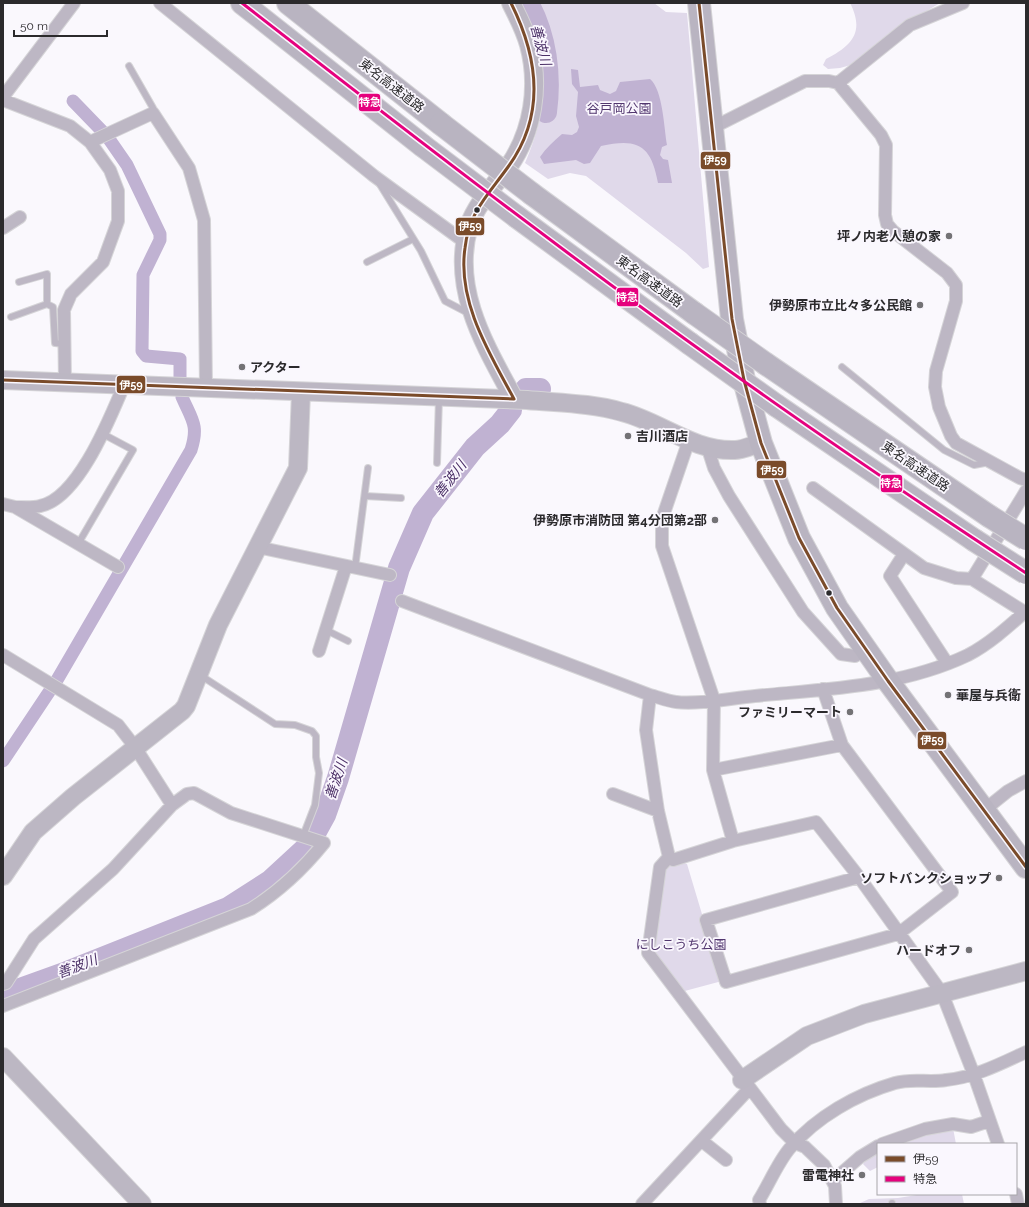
<svg xmlns="http://www.w3.org/2000/svg" width="1029" height="1207" font-family="Raleway,'Noto Sans JP',sans-serif">
	<style>
		.green { fill: #e0d9ea }
		.water { fill: #c0b2d2 }
		.lines { fill: none; stroke-linecap: round; stroke-linejoin: round }
		.canal { stroke: #c0b2d2; stroke-width: 13 }
		.river { stroke: #c0b2d2; stroke-width: 22 }
		.lane-casing { stroke: #d5d4d7; stroke-width: 8 }
		.street-casing { stroke: #d5d4d7; stroke-width: 14 }
		.secondary-casing { stroke: #d5d4d7; stroke-width: 20 }
		.highway-casing { stroke: #d5d4d7; stroke-width: 24 }
		.lane { stroke: #bdb7c4; stroke-width: 6 }
		.street { stroke: #bdb7c4; stroke-width: 12 }
		.secondary { stroke: #bcb7c3; stroke-width: 18 }
		.highway { stroke: #b9b4c1; stroke-width: 22 }
		.highway-bridge-casing { stroke: #d5d4d7; stroke-width: 24; stroke-linecap: butt }
		.highway-bridge { stroke: #b9b4c1; stroke-width: 22 }
		.bus-1-casing { stroke: #faf7fe; stroke-width: 6 }
		.bus-2-casing { stroke: #faf7fe; stroke-width: 6 }
		.bus-1 { stroke: #7a4b2a; stroke-width: 3 }
		.bus-2 { stroke: #e5007d; stroke-width: 3 }
		.bus-dot { fill: #2b2a2c; stroke: #faf7fe; stroke-width: 1.5 }
		.poi-dot { fill: #737275; stroke: #faf7fe; stroke-width: 1.5 }
		.labels { text-anchor: middle; stroke-width: 3.5; stroke-linejoin: round; paint-order: stroke }
		.street-label { font-size: 13px; fill: #2b2a2c; stroke: #faf7fe }
		.park-label { font-size: 13px; fill: #52376f; stroke: #faf7fe }
		.poi-label { font-size: 13px; font-weight: bold; fill: #2b2a2c; stroke: #faf7fe; text-anchor: end }
		.water-label { font-size: 14px; font-style: italic; fill: #4a2f66; stroke: #faf7fe }
		.line-badge { stroke: #faf7fe; stroke-width: 1.5 }
		.badge-label { font-size: 11px; text-anchor: middle; font-weight: bold; fill: #fff }
	</style>
	<rect width="100%" height="100%" fill="#faf8fd"/>
	<path class="green" d="M522 3H654L666 12 687 13 709 267 703 269 686 253 586 176 570 173 548 179 525 163C551 102 549 63 522 3Z
		M850 3H940L888 34 858 63 840 68 828 69 823 65 826 59C852 46 865 32 850 3Z
		M678 861 687 864 722 981 681 992 650 951 665 865Z
		M953 1128 956 1144H884Z
		M878 1148V1167L870 1171 863 1164 869 1155Z
		M923 1194H962L964 1204H858L869 1199 898 1198Z"/>
	<path class="water" d="M571 69 578 70 580 87 598 85 600 90 610 94 616 91 620 82 650 79C663 90 664 128 667 145L662 147 660 155 663 159 668 160 672 183H658C651 145 638 138 601 146L590 163 584 164 576 160 544 164 540 157C546 148 554 141 562 134L572 135 577 132 579 127 576 116 578 92 572 84Z"/>
	<g class="lines">
		<path class="canal" d="M73 101 102 131
			M109 139 127 165 160 234V240L143 275 142 351 146 356 180 359V378
			M57 680 191 450C199 425 192 420 182 397
			M3 761 51 689"/>
		<path class="river" d="M528 3C546 36 551 75 546 112
			M526 389H540
			M3 995 67 972 228 908 270 881 308 846 325 815 338 778 399 568 423 513 475 447 500 424 511 410"/>
		<g class="lane-casing">
			<path id="lane" d="M129 66 153 108V113
				M379 183 421 251 445 301 470 314
				M367 262 413 239
				M19 282 47 274V304
				M11 317 47 304 53 307 55 343 64 344
				M842 367 944 450 974 465 990 462
				M437 463 439 398
				M365 496 401 498
				M78 544 133 450 103 434
				M355 568 368 468
				M326 630 348 641
				M200 675 275 724 295 725 312 731 316 736V757L319 773 315 805 303 836
				M892 1203V1204"/>
		</g>
		<g class="street-casing">
			<path id="street" d="M160 3 374 176 466 243
				M838 83 910 25 963 3
				M3 97 74 3
				M3 100 70 126 90 142 110 170 118 191V221L103 262 71 294 64 310 65 383
				M712 128 805 81H829L838 83 881 135 886 145 885 215 887 224 893 231 947 273 956 285V301L936 371 935 387 939 407 951 436 956 443 1020 478 1026 480
				M90 142 153 113 189 168 204 220 206 388
				M3 228 20 217
				M689 440 662 519V546L714 700 713 770 733 841
				M707 446 714 468 729 496 803 612 841 654 855 656 865 649
				M813 488 924 568 956 578 972 579 1026 613
				M3 504 15 507 118 567
				M15 507C23 507 32 508 40 506 78 499 110 418 124 385
				M257 547 390 575
				M904 554 890 576 947 663
				M972 579 1026 491
				M402 601 650 695C658 697 667 701 676 702 698 705 732 698 755 696 826 689 901 687 968 655 989 644 1008 627 1026 611
				M319 651 346 566
				M3 655 118 725 135 747 172 805
				M823 689 842 745 952 892 898 934 726 982 706 920 859 877
				M650 695 646 730 658 811 669 857
				M713 770 842 745
				M613 794 658 811
				M983 811 1008 791 1026 781
				M669 857 673 860 733 841 816 822 859 877 942 993 974 1075 998 1144
				M669 857 660 867 648 953 781 1129 795 1143 805 1147 824 1165 835 1186 836 1204
				M3 984 6 983 34 939 113 869 172 805 187 794 194 793 231 813 324 843C303 869 278 892 251 909L3 1006
				M702 1141 726 1160
				M882 1144 925 1129 953 1124 971 1127 989 1121
				M831 1178 837 1177 860 1157 878 1146
				M1016 1194 1018 1204
				M642 1204 749 1089
				M760 1204 759 1200C769 1184 778 1162 790 1148 816 1117 857 1094 895 1083 912 1078 929 1083 946 1080 975 1077 1000 1064 1026 1052"/>
		</g>
		<g class="secondary-casing">
			<path id="secondary" d="M511 3C518 17 525 30 529 45 540 86 533 131 509 166 496 183 475 206 469 226 450 289 486 347 514 399
				M3 380 527 400C559 403 591 403 622 412 659 421 694 452 735 450 743 450 753 445 761 443
				M3 876 33 832 73 797 182 711 186 706 218 625 298 468 301 392
				M3 1057 142 1204
				M742 1080 807 1036 864 1014 1026 971"/>
		</g>
		<g class="highway-casing">
			<path id="highway" d="M242 3 423 146
				M288 3 441 124
				M699 3 732 319 744 380 761 443 799 538 837 608 888 681 1026 867
				M532 194 694 313
				M517 217 689 343
				M766 364 989 516
				M777 406 974 540"/>
		</g>
		<use href="#lane" class="lane"/>
		<use href="#street" class="street"/>
		<use href="#secondary" class="secondary"/>
		<use href="#highway" class="highway"/>
		<g class="highway-bridge-casing">
			<path id="highway-bridge" d="M441 124 532 194
				M423 146 517 217
				M694 313 766 364
				M689 343 777 406
				M989 516 1026 539
				M974 540 1026 573"/>
		</g>
		<use href="#highway-bridge" class="highway-bridge"/>
		<g class="bus-1-casing">
			<path id="bus-1" d="M511 3C538 57 546 115 508 167 488 195 469 212 465 248 457 302 490 354 514 399
				M699 3 732 319 744 380 761 443 799 538 837 608 888 681 1026 867
				M3 380 514 399"/>
		</g>
		<g class="bus-2-casing">
			<path id="bus-2" d="M242 3C401 127 560 250 724 367 823 438 924 506 1026 573"/>
		</g>
		<use href="#bus-1" class="bus-1"/>
		<use href="#bus-2" class="bus-2"/>
	</g>
	<g class="bus-dot">
		<circle cx="477" cy="210" r="3.5"/>
		<circle cx="829" cy="593" r="3.5"/>
	</g>
	<g class="poi-dot">
		<circle cx="949" cy="236" r="4"/>
		<circle cx="920" cy="305" r="4"/>
		<circle cx="242" cy="367" r="4"/>
		<circle cx="628" cy="436" r="4"/>
		<circle cx="715" cy="520" r="4"/>
		<circle cx="948" cy="695" r="4"/>
		<circle cx="850" cy="712" r="4"/>
		<circle cx="999" cy="878" r="4"/>
		<circle cx="969" cy="950" r="4"/>
		<circle cx="862" cy="1175" r="4"/>
	</g>
	<g class="labels">
		<g class="street-label">
			<text transform="translate(392 85) rotate(38)" y="5">東名高速道路</text>
			<text transform="translate(650 281) rotate(36)" y="5">東名高速道路</text>
			<text transform="translate(916 466) rotate(34)" y="5">東名高速道路</text>
		</g>
		<g class="park-label">
			<text x="619" y="113">谷戸岡公園</text>
			<text x="681" y="949">にしこうち公園</text>
		</g>
		<g class="poi-label">
			<text x="941" y="241">坪ノ内老人憩の家</text>
			<text x="912" y="310">伊勢原市立比々多公民館</text>
			<text x="250" y="372" text-anchor="start">アクター</text>
			<text x="636" y="441" text-anchor="start">吉川酒店</text>
			<text x="707" y="525">伊勢原市消防団 第4分団第2部</text>
			<text x="956" y="700" text-anchor="start">華屋与兵衛</text>
			<text x="842" y="717">ファミリーマート</text>
			<text x="991" y="883">ソフトバンクショップ</text>
			<text x="961" y="955">ハードオフ</text>
			<text x="854" y="1180">雷電神社</text>
		</g>
		<g class="water-label">
			<text transform="translate(541 45) rotate(75)" y="5">善波川</text>
			<text transform="translate(450 479) rotate(-52)" y="5">善波川</text>
			<text transform="translate(336 779) rotate(-72)" y="5">善波川</text>
			<text transform="translate(77 966) rotate(-21)" y="5">善波川</text>
		</g>
	</g>
	<g class="line-badge">
		<rect x="358" y="93" width="23" height="19" rx="4" fill="#e5007d"/>
		<rect x="700" y="151" width="31" height="19" rx="4" fill="#7a4b2a"/>
		<rect x="455" y="217" width="30" height="19" rx="4" fill="#7a4b2a"/>
		<rect x="616" y="287" width="23" height="20" rx="4" fill="#e5007d"/>
		<rect x="116" y="375" width="30" height="19" rx="4" fill="#7a4b2a"/>
		<rect x="756" y="460" width="31" height="19" rx="4" fill="#7a4b2a"/>
		<rect x="880" y="474" width="23" height="19" rx="4" fill="#e5007d"/>
		<rect x="917" y="731" width="30" height="19" rx="4" fill="#7a4b2a"/>
	</g>
	<g class="badge-label">
		<text x="370" y="106">特急</text>
		<text x="715" y="164">伊59</text>
		<text x="470" y="230">伊59</text>
		<text x="627" y="301">特急</text>
		<text x="131" y="389">伊59</text>
		<text x="772" y="474">伊59</text>
		<text x="891" y="487">特急</text>
		<text x="932" y="744">伊59</text>
	</g>
	<rect width="1029" height="1207" fill="none" stroke="#2b2a2c" stroke-width="8"/>
	<rect x="877" y="1143" width="140" height="52" fill="#faf7fe" stroke="#a7a5aa"/>
	<rect x="885" y="1156" width="20" height="6" fill="#7a4b2a" stroke="#a7a5aa"/>
	<text x="913" y="1163" font-size="12" fill="#2b2a2c">伊59</text>
	<rect x="885" y="1176" width="20" height="6" fill="#e5007d" stroke="#a7a5aa"/>
	<text x="913" y="1183" font-size="12" fill="#2b2a2c">特急</text>
	<path d="M14 30v6h93v-6" fill="none" stroke="#2b2a2c" stroke-width="2"/>
	<text x="20" y="30" font-size="12" fill="#2b2a2c" stroke="#faf7fe" stroke-width="3" paint-order="stroke">50 m</text>
</svg>
